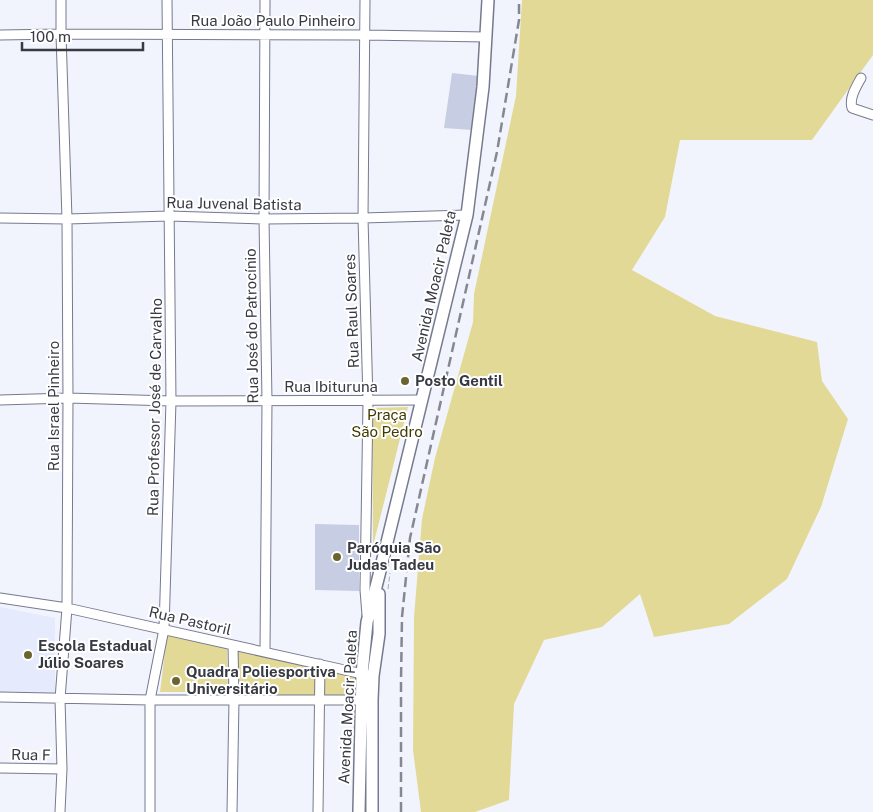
<svg xmlns="http://www.w3.org/2000/svg" width="873" height="812" font-family="'Public Sans',sans-serif">
	<style>
		.built { fill: #e5eafc }
		.green { fill: #e2d996 }
		.building { fill: #c7cde3 }
		.lines { fill: none; stroke-linecap: round; stroke-linejoin: round }
		.minor-casing { stroke: #757a8e; stroke-width: 11 }
		.major-casing { stroke: #757a8e; stroke-width: 14 }
		.path { stroke: #acaeb7; stroke-width: 1; stroke-dasharray: 5 2.5; stroke-linecap: butt }
		.minor { stroke: #fff; stroke-width: 9 }
		.major { stroke: #fff; stroke-width: 11 }
		.rail { stroke: #868891; stroke-width: 2.5; stroke-dasharray: 10 5; stroke-linecap: butt }
		.poi-dot { fill: #6b6430; stroke: #fff; stroke-width: 2 }
		.labels { text-anchor: middle; stroke-width: 4; stroke-linejoin: round; paint-order: stroke }
		.street-label { font-size: 15px; fill: #383a43; stroke: #fff }
		.poi-label { font-size: 15px; font-weight: bold; fill: #383a43; stroke: #fff; text-anchor: start }
		.park-label { font-size: 15px; fill: #403900; stroke: #fff }
	</style>
	<rect width="100%" height="100%" fill="#f2f4fd"/>
	<path class="built" d="M0 607 55 618V694L0 692Z"/>
	<path class="green" d="M522 0H873V55L812 140H680L665 217 632 270 715 316 817 342 822 381 848 419 821 507 787 579 729 624 654 637 640 594 602 627 544 640 514 704 509 800 475 812H421L413 750 414 617 422 519 435 458 473 322 474 294 516 96Z
		M408 407 373 546 372 408Z
		M167 635 227 648 228 692H160Z
		M234 648 319 665 316 699 236 695Z
		M321 665 361 674 360 699H319Z"/>
	<path class="building" d="M452 73 479 76 472 130 444 128Z
		M315 524 359 525V591L315 590Z"/>
	<g class="lines">
		<g class="minor-casing">
			<path id="minor" d="M265 0 264 219 267 401 265 652
				M365 0 363 218 368 401 365 590 367 615
				M0 35 61 34 365 35 486 37
				M861 78C856 87 849 98 852 108L873 115
				M0 218 67 219 169 216 264 219 363 218 467 215
				M0 400 68 398 171 401 422 400
				M0 598 67 608 367 675
				M0 697 150 700H366
				M0 768 62 769
				M60 812 62 769 60 699 67 608 68 398 67 219 61 34V0
				M150 812V700L164 629 171 401 167 0
				M232 812 234 700 233 645
				M318 812 320 664"/>
		</g>
		<g class="major-casing">
			<path id="major" d="M359 812 362 674 367 622 379 575 467 215 483 87 488 0
				M372 812V700L373 676 379 634V594"/>
		</g>
		<path class="path" d="M388 589 390 573"/>
		<use href="#minor" class="minor"/>
		<use href="#major" class="major"/>
		<path class="rail" d="M401 812V681L402 617 410 538 497 152 519 20V0"/>
	</g>
	<g class="poi-dot">
		<circle cx="405" cy="381" r="5"/>
		<circle cx="337" cy="557" r="5"/>
		<circle cx="28" cy="655" r="5"/>
		<circle cx="176" cy="681" r="5"/>
	</g>
	<g class="labels">
		<g class="street-label">
			<text x="273" y="26">Rua João Paulo Pinheiro</text>
			<text transform="translate(234 204) rotate(1)" y="5">Rua Juvenal Batista</text>
			<text transform="translate(434 286) rotate(-77)" y="5">Avenida Moacir Paleta</text>
			<text transform="translate(352 311) rotate(-92)" y="5">Rua Raul Soares</text>
			<text transform="translate(252 326) rotate(-91)" y="5">Rua José do Patrocínio</text>
			<text x="331" y="392">Rua Ibituruna</text>
			<text transform="translate(54 406) rotate(-90)" y="5">Rua Israel Pinheiro</text>
			<text transform="translate(155 407) rotate(-89)" y="5">Rua Professor José de Carvalho</text>
			<text transform="translate(190 621) rotate(13)" y="5">Rua Pastoril</text>
			<text transform="translate(348 707) rotate(-87)" y="5">Avenida Moacir Paleta</text>
			<text transform="translate(31 755) rotate(1)" y="5">Rua F</text>
		</g>
		<g class="poi-label">
			<text x="415" y="386">Posto Gentil</text>
			<text x="347" y="553">Paróquia São<tspan x="347" dy="17">Judas Tadeu</tspan></text>
			<text x="38" y="651">Escola Estadual<tspan x="38" dy="17">Júlio Soares</tspan></text>
			<text x="186" y="677">Quadra Poliesportiva<tspan x="186" dy="17">Universitário</tspan></text>
		</g>
		<g class="park-label">
			<text x="387" y="420">Praça<tspan x="387" dy="17">São Pedro</tspan></text>
		</g>
	</g>
	<path d="M22 42v8h121v-8" fill="none" stroke="#383a43" stroke-width="2.5"/>
	<text x="30" y="42" font-size="15" fill="#383a43" stroke="#ffffff" stroke-width="4" paint-order="stroke">100 m</text>
</svg>
